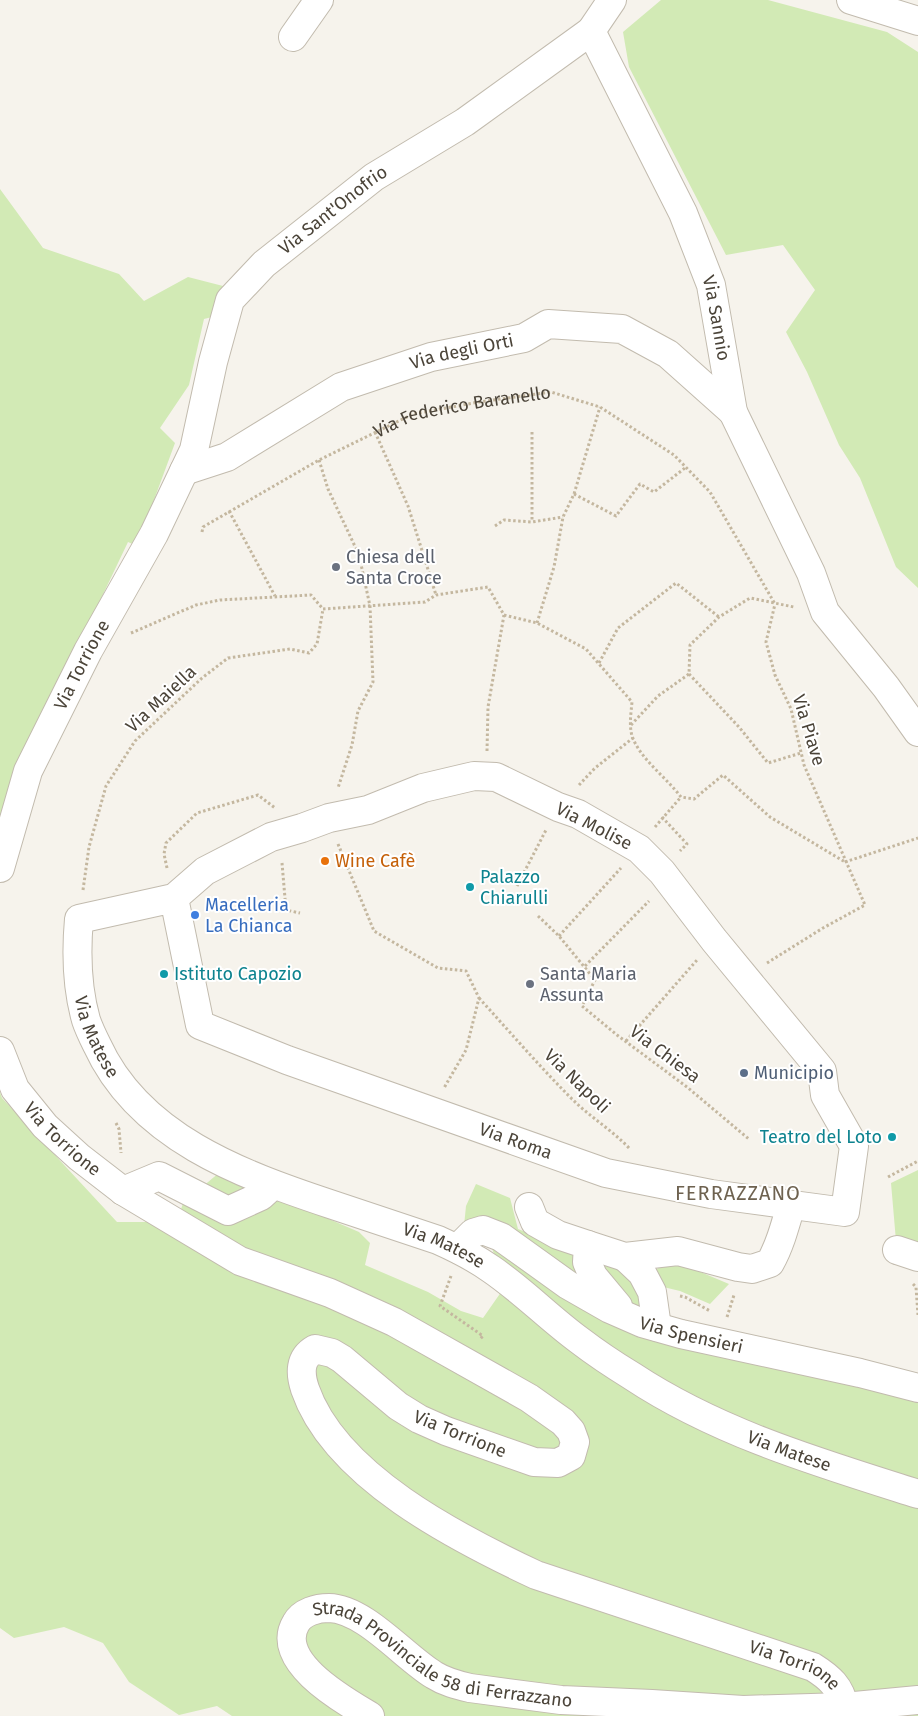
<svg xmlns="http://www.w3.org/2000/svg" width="918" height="1716" font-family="'Fira Sans',sans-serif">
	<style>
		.green { fill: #d2eab5 }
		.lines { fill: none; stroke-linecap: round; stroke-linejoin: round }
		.minor-casing { stroke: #c2bbae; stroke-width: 30 }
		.path { stroke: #c4b79f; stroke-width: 3; stroke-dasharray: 2.5 2.5; stroke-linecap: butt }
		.minor { stroke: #fff; stroke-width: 28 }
		.worship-dot { fill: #6b7280; stroke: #fff; stroke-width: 2 }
		.food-dot { fill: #e8710a; stroke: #fff; stroke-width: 2 }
		.culture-dot { fill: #0f9aa8; stroke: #fff; stroke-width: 2 }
		.shop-dot { fill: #3f7fe0; stroke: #fff; stroke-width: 2 }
		.service-dot { fill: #5c6f8a; stroke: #fff; stroke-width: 2 }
		.labels { text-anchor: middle; stroke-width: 4; stroke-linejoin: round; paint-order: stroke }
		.street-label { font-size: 18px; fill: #4b4439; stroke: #fff }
		.worship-label { font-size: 18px; fill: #5b616d; stroke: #fff; text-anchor: start }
		.food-label { font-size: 18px; fill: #c56008; stroke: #fff; text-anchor: start }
		.culture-label { font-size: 18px; fill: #0d838f; stroke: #fff; text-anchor: start }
		.shop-label { font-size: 18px; fill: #366cbe; stroke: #fff; text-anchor: start }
		.service-label { font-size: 18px; fill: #4e5e75; stroke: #fff; text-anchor: start }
		.quarter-label { font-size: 20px; letter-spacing: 1px; fill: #6e6250; stroke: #fff }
	</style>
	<rect width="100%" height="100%" fill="#f6f3ec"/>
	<path class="green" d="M661 0H768L887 32 918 52V588L896 567 860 478 839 445 807 372 786 332 815 290 783 245 726 255 629 67 623 32Z
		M0 189 43 248 119 274 144 301 188 277 223 286 212 317 204 319 189 385 160 428 175 443 137 546 128 542 43 720 0 825Z
		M0 1092 2 1098 117 1222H157L175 1229 183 1203 220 1172 359 1232 370 1243 365 1265 428 1292 461 1311 483 1318 506 1285 491 1246 464 1226 466 1206 476 1184 510 1198 518 1229 566 1248 609 1259 643 1293 648 1339 726 1356 918 1401V1716H232L217 1706 179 1715 129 1682 103 1643 64 1627 14 1638 0 1628Z
		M918 1170V1244L896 1241 891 1183Z
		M672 1260 729 1284 710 1304 680 1291 655 1285 650 1273Z"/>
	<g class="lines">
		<g class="minor-casing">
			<g id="minor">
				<path d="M851 0 918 21"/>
				<path id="s2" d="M591 31 683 213 711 285 733 412 811 573 825 612 886 687 918 732"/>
				<path d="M293 37 319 0"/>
				<path id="s3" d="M184 471 227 457 341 387 431 357 524 338 548 324 622 329 668 354 733 412"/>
				<path id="s4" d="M0 868 28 771 88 651 154 534 194 450 213 362 230 300 264 264 374 177 465 122 591 31 612 0"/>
				<path id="s5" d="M174 898 200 1025 287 1060 606 1173 711 1194 845 1212 854 1146 825 1095 822 1071 714 940 662 872 639 849 578 814 558 807 496 777 474 776 423 788 368 810 329 818 302 828 271 837 205 871 174 898 79 919C76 952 77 988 86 1020 89 1029 93 1037 97 1045 139 1137 240 1174 330 1204 366 1216 402 1228 438 1240 456 1248 474 1257 491 1269 522 1290 549 1318 579 1340 596 1353 614 1365 632 1376 718 1433 820 1463 918 1494"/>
				<path id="s6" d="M0 1051 15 1089 45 1126 79 1157 123 1191 240 1261 330 1293 394 1322 529 1398 563 1422 571 1431 575 1442 571 1456 558 1463 534 1462 446 1431 419 1419 398 1406 342 1359 332 1353 315 1349C299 1358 300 1374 305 1389 335 1476 457 1538 536 1575L813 1667C829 1677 841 1687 844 1707"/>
				<path d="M123 1191 159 1176 228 1211 261 1196 273 1185"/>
				<path d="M529 1207 535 1222 558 1235 588 1245 587 1262 593 1276 618 1306"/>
				<path d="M588 1245 625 1257 678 1251 738 1267 752 1269 770 1263C780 1245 785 1226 791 1205"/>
				<path id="s7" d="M460 1250 464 1242 473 1233 483 1230 488 1232 501 1237 568 1285 610 1309 642 1323 681 1334 860 1373 918 1388"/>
				<path d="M897 1250 918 1257"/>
				<path d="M625 1257 642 1273 652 1292 657 1327"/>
				<path id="s8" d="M370 1716C345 1701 273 1661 296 1623 302 1612 317 1608 329 1608 365 1609 404 1657 434 1675 445 1682 457 1685 470 1688L561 1700 652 1704 743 1710 844 1707 918 1700"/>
			</g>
		</g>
		<g class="path">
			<path d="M375 432 408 506 436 595"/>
			<path d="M532 432V522"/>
			<path d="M319 460 328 489 359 555 370 606 373 682 358 711 352 745 338 788"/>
			<path d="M574 494 616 516 640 484 654 492 685 468"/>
			<path d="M229 511 275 596"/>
			<path d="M495 526 504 520 532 522 563 517"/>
			<path id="s1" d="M202 532 203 527 319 460 413 414 479 402 551 392 600 407 674 455 710 492 775 604"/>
			<path d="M323 609 425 602 436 595 488 587 504 615"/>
			<path d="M504 615 537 623 586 649 632 702C631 713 629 725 632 736 640 759 667 778 681 797L694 799 723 775 770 817 845 862"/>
			<path d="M537 623 554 567 563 517 574 494 600 407"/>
			<path d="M131 633 196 605 220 600 311 595 323 609"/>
			<path d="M599 663 618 628 676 583 719 617"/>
			<path d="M689 674 739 727 768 763 801 753"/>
			<path d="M631 725 658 696 689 674 690 645 719 617 750 598 794 607"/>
			<path d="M487 751 488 707 504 615"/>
			<path d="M579 785 595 768 633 738"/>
			<path d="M662 817 687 844 680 851"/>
			<path d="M655 827 681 797"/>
			<path d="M338 844 374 931 438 968 466 971 479 998 466 1050 444 1088"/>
			<path d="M845 862 918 838"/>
			<path d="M282 863 286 910 300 913"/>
			<path d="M167 868 164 854 166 843 197 813 258 795 275 808"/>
			<path d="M517 886 546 830"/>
			<path d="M83 890 89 847 106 786 135 741 202 678 228 658 290 649 309 653 317 644 323 609"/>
			<path d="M538 916 559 936 595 980 582 1006 617 1035 687 1087 750 1140"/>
			<path d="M559 936 621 868"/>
			<path d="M767 963 823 928 865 905 804 765 791 709 775 675 766 642 775 604"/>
			<path d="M585 966 649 901"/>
			<path d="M479 998C510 1032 540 1067 572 1099 590 1117 612 1130 630 1149"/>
			<path d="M626 1041 697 960"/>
			<path d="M116 1123 119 1129 121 1153"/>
			<path d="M888 1177 918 1161"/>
			<path d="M451 1276 440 1306 483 1336 480 1339"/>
			<path d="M913 1284 916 1287 918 1315"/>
			<path d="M680 1296 685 1297 710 1311"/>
			<path d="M727 1317 734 1295"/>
		</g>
		<use href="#minor" class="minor"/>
	</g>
	<g class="worship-dot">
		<circle cx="336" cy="567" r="5"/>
		<circle cx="530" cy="984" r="5"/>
	</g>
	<circle class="food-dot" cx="325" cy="861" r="5"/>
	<g class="culture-dot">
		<circle cx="470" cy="887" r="5"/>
		<circle cx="164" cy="974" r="5"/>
		<circle cx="892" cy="1137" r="5"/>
	</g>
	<circle class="shop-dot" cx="195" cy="915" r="5"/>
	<circle class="service-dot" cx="744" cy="1073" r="5"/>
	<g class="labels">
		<g class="street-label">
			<text dy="6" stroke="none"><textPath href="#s4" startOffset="754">Via Sant'Onofrio</textPath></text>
			<text dy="6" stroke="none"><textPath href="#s2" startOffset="315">Via Sannio</textPath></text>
			<text dy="6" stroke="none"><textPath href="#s3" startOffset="305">Via degli Orti</textPath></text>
			<text dy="6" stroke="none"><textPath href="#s1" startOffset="292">Via Federico Baranello</textPath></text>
			<text dy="6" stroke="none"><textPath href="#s4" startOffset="220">Via Torrione</textPath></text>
			<text transform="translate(161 699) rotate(-43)" y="6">Via Maiella</text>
			<text transform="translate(809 730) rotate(73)" y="6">Via Piave</text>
			<text transform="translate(594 826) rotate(27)" y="6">Via Molise</text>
			<text dy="6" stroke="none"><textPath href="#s5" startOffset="1970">Via Matese</textPath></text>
			<text transform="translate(665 1054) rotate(37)" y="6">Via Chiesa</text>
			<text transform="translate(577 1081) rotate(44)" y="6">Via Napoli</text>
			<text dy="6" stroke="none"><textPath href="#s6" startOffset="110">Via Torrione</textPath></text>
			<text dy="6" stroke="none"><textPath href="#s5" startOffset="466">Via Roma</textPath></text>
			<text dy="6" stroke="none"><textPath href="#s5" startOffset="2390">Via Matese</textPath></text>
			<text dy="6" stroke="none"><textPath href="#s7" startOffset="268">Via Spensieri</textPath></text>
			<text transform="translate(460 1434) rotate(22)" y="6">Via Torrione</text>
			<text dy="6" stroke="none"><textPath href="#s5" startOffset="2795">Via Matese</textPath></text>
			<text dy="6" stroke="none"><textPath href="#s8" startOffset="294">Strada Provinciale 58 di Ferrazzano</textPath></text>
			<text dy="6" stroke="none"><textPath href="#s6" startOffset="1639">Via Torrione</textPath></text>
		</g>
		<g class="worship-label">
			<text x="346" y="563">Chiesa dell<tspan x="346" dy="21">Santa Croce</tspan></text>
			<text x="540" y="980">Santa Maria<tspan x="540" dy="21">Assunta</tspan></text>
		</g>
		<g class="food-label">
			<text x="335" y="867">Wine Cafè</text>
		</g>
		<g class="culture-label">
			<text x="480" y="883">Palazzo<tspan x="480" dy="21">Chiarulli</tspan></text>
			<text x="174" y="980">Istituto Capozio</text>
			<text x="882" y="1143" text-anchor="end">Teatro del Loto</text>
		</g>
		<g class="shop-label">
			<text x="205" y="911">Macelleria<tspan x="205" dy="21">La Chianca</tspan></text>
		</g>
		<g class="service-label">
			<text x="754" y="1079">Municipio</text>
		</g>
		<g class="quarter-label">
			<text x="738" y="1200">FERRAZZANO</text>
		</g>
	</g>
</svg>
